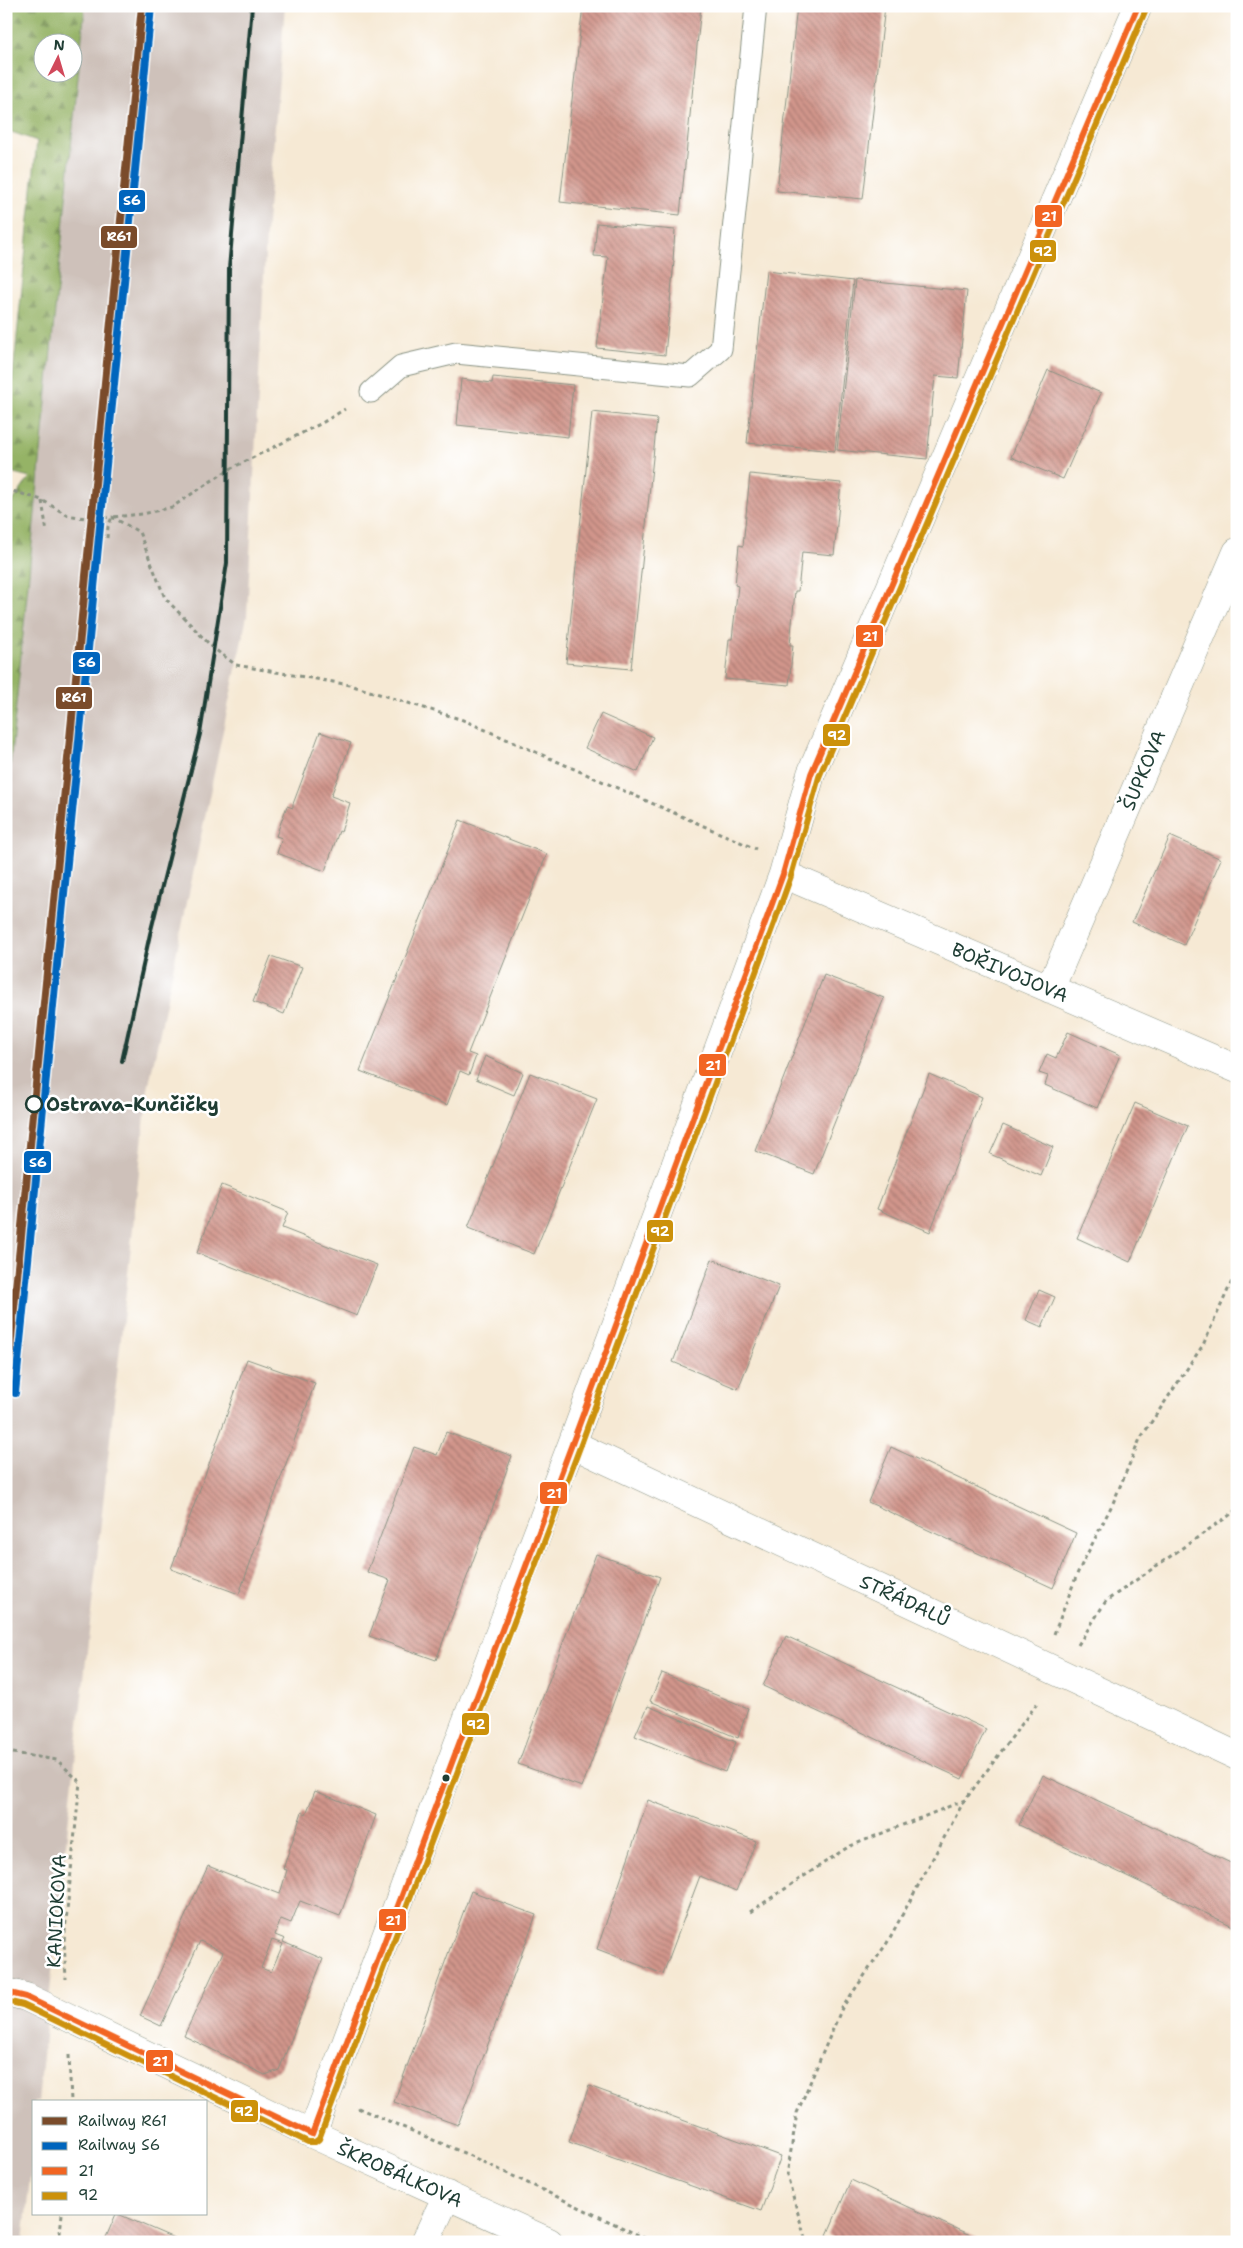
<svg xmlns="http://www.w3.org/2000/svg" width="1243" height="2248" font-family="'Shantell Sans',sans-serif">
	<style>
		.railway { fill: #cec1ba }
		.forest { fill: url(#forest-firs); stroke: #5a784d; fill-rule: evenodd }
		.building { fill: url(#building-back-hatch); fill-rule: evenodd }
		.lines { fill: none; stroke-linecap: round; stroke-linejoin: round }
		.service-casing { stroke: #8a9384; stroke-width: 23 }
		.minor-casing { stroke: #8a9384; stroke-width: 29 }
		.path { stroke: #8a9384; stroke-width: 3; stroke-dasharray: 4 4; stroke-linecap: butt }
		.service { stroke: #fff; stroke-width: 21 }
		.minor { stroke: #fff; stroke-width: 28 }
		.rail { stroke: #1f3d34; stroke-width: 4 }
		.bus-1-casing { stroke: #fff; stroke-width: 10 }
		.bus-2-casing { stroke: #fff; stroke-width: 10 }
		.bus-1 { stroke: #f26522; stroke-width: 6 }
		.bus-2 { stroke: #cc910a; stroke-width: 6 }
		.rail-1-casing { stroke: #fff; stroke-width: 11 }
		.rail-2-casing { stroke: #fff; stroke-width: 11 }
		.rail-1 { stroke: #7a4b2a; stroke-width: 8 }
		.rail-2 { stroke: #0065bd; stroke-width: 8 }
		.stop-dot { fill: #fff; stroke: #1f3d34; stroke-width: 2.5 }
		.bus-dot { fill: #1f3d34; stroke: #fff; stroke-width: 2 }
		.labels { text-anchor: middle; stroke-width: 5; stroke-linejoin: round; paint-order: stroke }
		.street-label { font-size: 19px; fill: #1f3d34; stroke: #fff }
		.stop-label { font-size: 19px; font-weight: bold; fill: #1f3d34; stroke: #fff; text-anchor: start }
		.line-badge { stroke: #fff; stroke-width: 2 }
		.badge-label { font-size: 14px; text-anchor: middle; font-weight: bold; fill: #fff }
	</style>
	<defs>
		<pattern id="forest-firs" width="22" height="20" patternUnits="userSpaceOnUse" patternTransform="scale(1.25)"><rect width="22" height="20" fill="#95b366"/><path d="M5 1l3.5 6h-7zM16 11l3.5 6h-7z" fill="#799355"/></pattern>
		<pattern id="building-back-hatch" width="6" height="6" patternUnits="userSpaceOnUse" patternTransform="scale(1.25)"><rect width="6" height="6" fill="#d1958b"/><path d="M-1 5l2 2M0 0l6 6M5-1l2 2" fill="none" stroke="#a97b72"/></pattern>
	</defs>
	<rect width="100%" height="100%" fill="#fff"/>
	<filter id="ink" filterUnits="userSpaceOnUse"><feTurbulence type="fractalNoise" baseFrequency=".02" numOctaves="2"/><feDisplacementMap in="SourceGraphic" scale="10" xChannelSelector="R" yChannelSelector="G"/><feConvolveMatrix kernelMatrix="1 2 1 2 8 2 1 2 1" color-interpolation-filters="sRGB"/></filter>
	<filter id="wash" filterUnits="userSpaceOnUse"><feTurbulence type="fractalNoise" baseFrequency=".0096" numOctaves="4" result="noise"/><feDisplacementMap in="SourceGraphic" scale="20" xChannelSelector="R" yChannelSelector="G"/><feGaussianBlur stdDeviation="1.12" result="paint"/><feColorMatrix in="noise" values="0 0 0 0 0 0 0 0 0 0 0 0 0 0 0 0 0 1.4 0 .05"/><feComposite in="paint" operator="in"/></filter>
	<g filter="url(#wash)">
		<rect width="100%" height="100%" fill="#f6e9d4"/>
		<path class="railway" d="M85 6H285L266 234 247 616 148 1089 38 2102H34V2141L23 2242H6V804Z"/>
		<path class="forest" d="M6 6H85L6 807V511L30 477 6 471V443L37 141 6 130ZM42 42H72V72H42Z"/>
		<g id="blocks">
			<path class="building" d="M583 6H701L680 215 560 202Z
				M797 6H885L863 199 777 191Z
				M597 223 675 230 673 261H674L665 355 597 348 608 257 594 256Z
				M766 271 853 281 835 451 747 443Z
				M855 280 967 291 958 378 935 376 927 459 837 450Z
				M1048 370 1101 393 1063 479 1011 457Z
				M493 377 573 385 568 437 457 425 461 379 492 383Z
				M592 412 657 419 631 669 566 663Z
				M750 474 841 483 834 555 802 552 798 591H795L790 645H793L789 685 725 679 729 639H732L738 586 735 585 739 545 743 546Z
				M601 714 653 737 638 772 585 748Z
				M320 732 351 743 331 796 350 803 341 832 339 831 325 871 277 853 282 838 276 836 287 806 293 808V804Z
				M460 820 547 854 468 1053 476 1056 469 1075 460 1071 447 1105 360 1071Z
				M1170 836 1221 859 1184 945 1132 922Z
				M271 956 302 967 284 1014 253 1002Z
				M824 975 884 998 814 1174 755 1151Z
				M1068 1032 1120 1055 1097 1108 1045 1085 1048 1076 1039 1073 1047 1054 1056 1058Z
				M485 1056 523 1073 514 1095 476 1079Z
				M530 1073 597 1099 534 1254 468 1228Z
				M929 1074 982 1097 930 1232 877 1209Z
				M1135 1103 1188 1126 1130 1262 1077 1238Z
				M1003 1125 1053 1147 1041 1176 990 1154Z
				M222 1185 288 1212 282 1228 377 1265 357 1316 197 1253Z
				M712 1259 779 1286 738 1389 673 1362Z
				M1039 1290 1055 1297 1042 1327 1026 1320Z
				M247 1359 315 1383 239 1594 171 1569Z
				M446 1432 512 1456 436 1660 369 1636 390 1580 367 1572 414 1447 437 1455Z
				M891 1447 1076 1533 1053 1588 868 1502Z
				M596 1554 660 1577 582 1787 518 1764Z
				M786 1636 986 1729 962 1779 763 1686Z
				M662 1673 748 1708 738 1738 650 1701Z
				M648 1706 736 1742 725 1772 635 1736Z
				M1043 1775 1237 1866V1928L1019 1825Z
				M315 1791 376 1815 340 1916 300 1901 291 1923 281 1919 275 1935 285 1939 283 1942 323 1959 279 2070 265 2075 184 2036 223 1952 200 1941 161 2026 140 2016 208 1866 280 1894 287 1870 283 1869 302 1812 306 1814ZM272 1940 283 1944 271 1972 261 1968Z
				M648 1800 756 1841 736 1891 700 1876 663 1974 597 1949Z
				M471 1891 536 1915 458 2125 394 2102Z
				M589 2086 781 2156 761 2211 569 2142Z
				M851 2180 943 2223 986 2242H842L827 2235Z
				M116 2214H118L183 2242H104Z"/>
		</g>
	</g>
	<g filter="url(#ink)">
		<use href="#blocks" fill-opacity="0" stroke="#8a9384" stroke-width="1"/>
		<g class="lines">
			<g class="service-casing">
				<path id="service" d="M371 392 401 366 456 353 690 376 721 349 756 6"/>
			</g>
			<g class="minor-casing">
				<path id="minor" d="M783 874 1237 1069
					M1050 989 1237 552
					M572 1444 1237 1756
					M6 1992 26 1997 312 2134 549 2242
					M312 2134 513 1597 572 1444 768 915 783 874 811 774 1138 6
					M425 2242 447 2195"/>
			</g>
			<path class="path" d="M6 489 42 500 67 515 91 519 112 517 139 532 165 598 213 648 236 665 350 685 463 720 756 849
				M42 501 47 532
				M107 538 108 527 112 517 143 514 172 507 228 470 322 423 345 409
				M1054 1634 1078 1572 1113 1503 1140 1439 1203 1345 1237 1270
				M1078 1645 1106 1601 1237 1510
				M6 1749 13 1753 57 1760 80 1782 64 1941 66 1979
				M750 1912 848 1847 965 1800 1039 1701
				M69 2055 71 2102
				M358 2108 464 2153 653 2242
				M59 2242 62 2214
				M812 2242 805 2238 787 2175 797 2113 842 2008 887 1943 964 1801"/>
			<use href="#service" class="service"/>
			<use href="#minor" class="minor"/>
			<path class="rail" d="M122 1061 150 934 200 734 227 563 229 269 252 6"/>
			<g class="bus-1-casing">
				<path id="bus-1" d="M6 1992 26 1997 312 2134
					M312 2134 572 1444 768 915 783 874 811 774 1138 6"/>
			</g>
			<g class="bus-2-casing">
				<path id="bus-2" d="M6 2001 23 2005 308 2142H315L319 2139 580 1447 776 918 791 876 819 777 1146 9"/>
			</g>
			<use href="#bus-1" class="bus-1"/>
			<use href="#bus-2" class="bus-2"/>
			<g class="rail-1-casing">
				<path id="rail-1" d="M6 1389 142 6"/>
			</g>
			<g class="rail-2-casing">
				<path id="rail-2" d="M15 1393 151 7"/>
			</g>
			<use href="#rail-1" class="rail-1"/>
			<use href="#rail-2" class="rail-2"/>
		</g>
	</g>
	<circle class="stop-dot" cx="34" cy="1104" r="8"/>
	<circle class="bus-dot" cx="446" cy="1778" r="4.5"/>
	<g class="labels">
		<g class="street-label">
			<text transform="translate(1143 770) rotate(-67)" y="7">ŠUPKOVA</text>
			<text transform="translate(1010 972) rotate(23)" y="7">BOŘIVOJOVA</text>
			<text transform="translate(905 1600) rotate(25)" y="7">STŘÁDALŮ</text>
			<text transform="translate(56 1911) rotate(-87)" y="7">KANIOKOVA</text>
			<text transform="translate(400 2174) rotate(24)" y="7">ŠKROBÁLKOVA</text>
		</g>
		<g class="stop-label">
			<text x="46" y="1111">Ostrava-Kunčičky</text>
		</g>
	</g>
	<g class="line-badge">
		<rect x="118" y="189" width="28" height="24" rx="5" fill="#0065bd"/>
		<rect x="1034" y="204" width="29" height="24" rx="5" fill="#f26522"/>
		<rect x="100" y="225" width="38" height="24" rx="5" fill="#7a4b2a"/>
		<rect x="1029" y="239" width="28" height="24" rx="5" fill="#cc910a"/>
		<rect x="855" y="624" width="29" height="24" rx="5" fill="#f26522"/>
		<rect x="72" y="651" width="29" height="24" rx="5" fill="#0065bd"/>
		<rect x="55" y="686" width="38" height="24" rx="5" fill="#7a4b2a"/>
		<rect x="822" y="723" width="29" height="24" rx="5" fill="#cc910a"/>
		<rect x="698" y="1053" width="29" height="24" rx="5" fill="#f26522"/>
		<rect x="23" y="1150" width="29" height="24" rx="5" fill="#0065bd"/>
		<rect x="646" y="1219" width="28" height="24" rx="5" fill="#cc910a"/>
		<rect x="539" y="1481" width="29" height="24" rx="5" fill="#f26522"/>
		<rect x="461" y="1712" width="29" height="24" rx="5" fill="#cc910a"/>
		<rect x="378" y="1908" width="29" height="24" rx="5" fill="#f26522"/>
		<rect x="145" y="2049" width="29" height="24" rx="5" fill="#f26522"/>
		<rect x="230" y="2099" width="29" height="24" rx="5" fill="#cc910a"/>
	</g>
	<g class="badge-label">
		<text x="132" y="205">S6</text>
		<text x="1049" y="221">21</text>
		<text x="119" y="241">R61</text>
		<text x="1043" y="256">92</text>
		<text x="870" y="641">21</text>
		<text x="87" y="667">S6</text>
		<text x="74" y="702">R61</text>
		<text x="837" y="740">92</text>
		<text x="713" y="1070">21</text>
		<text x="38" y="1167">S6</text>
		<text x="660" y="1236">92</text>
		<text x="554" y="1498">21</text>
		<text x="476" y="1729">92</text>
		<text x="393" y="1925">21</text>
		<text x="160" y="2066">21</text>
		<text x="244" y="2116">92</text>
	</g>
	<rect width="1243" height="2248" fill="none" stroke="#fff" stroke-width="25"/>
	<rect x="32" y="2100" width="175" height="115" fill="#ffffff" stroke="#a5b1ae"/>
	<rect x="42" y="2117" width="25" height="8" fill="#7a4b2a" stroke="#a5b1ae"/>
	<text x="78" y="2126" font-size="15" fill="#1f3d34">Railway R61</text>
	<rect x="42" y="2142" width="25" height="8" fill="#0065bd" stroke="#a5b1ae"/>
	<text x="78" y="2150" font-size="15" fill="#1f3d34">Railway S6</text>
	<rect x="42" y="2167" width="25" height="8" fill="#f26522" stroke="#a5b1ae"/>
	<text x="78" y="2176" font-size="15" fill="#1f3d34">21</text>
	<rect x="42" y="2192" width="25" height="8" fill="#cc910a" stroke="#a5b1ae"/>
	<text x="78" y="2200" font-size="15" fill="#1f3d34">92</text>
	<g transform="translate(58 58) rotate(5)"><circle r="24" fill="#ffffff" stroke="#a5b1ae"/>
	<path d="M0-4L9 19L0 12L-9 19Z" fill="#d1495b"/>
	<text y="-8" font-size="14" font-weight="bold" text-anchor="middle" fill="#1f3d34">N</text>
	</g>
</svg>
